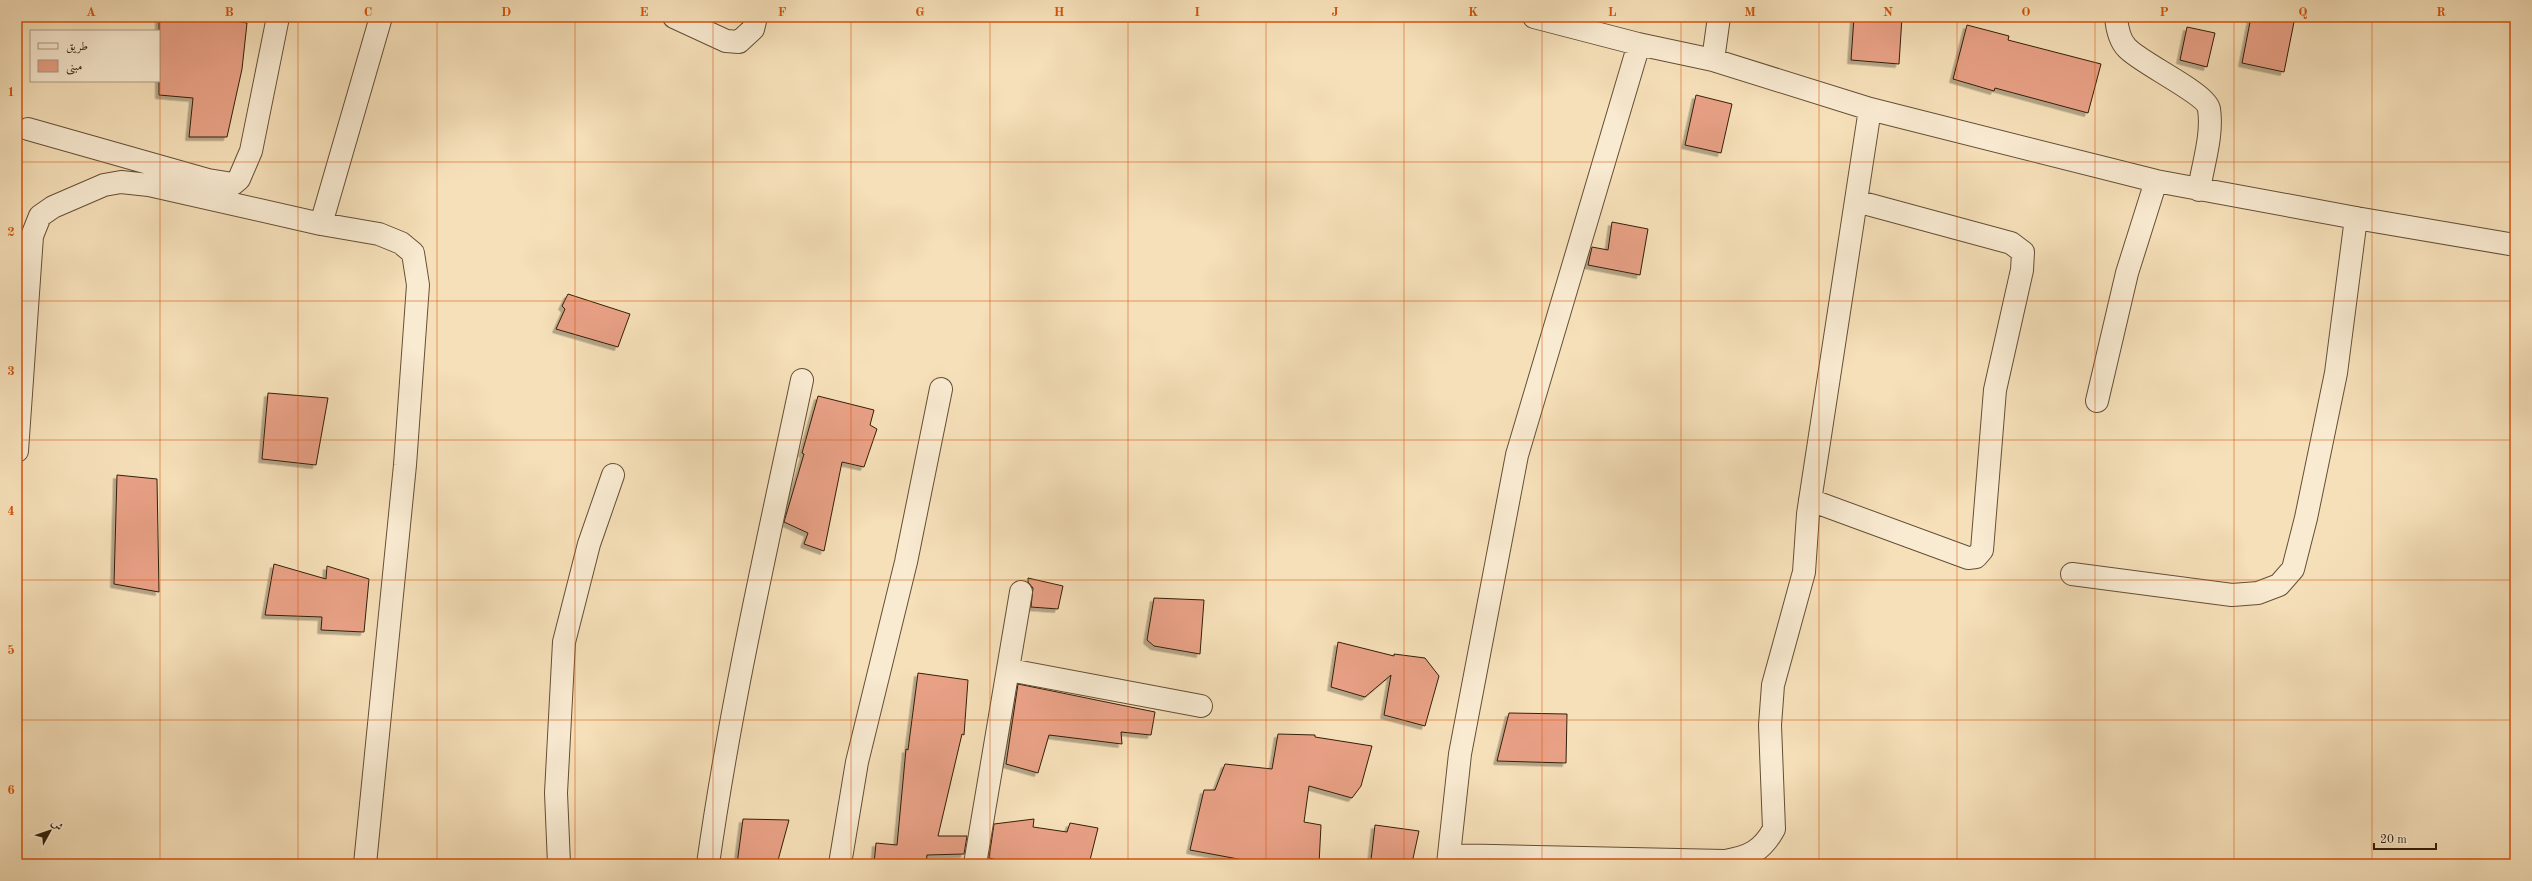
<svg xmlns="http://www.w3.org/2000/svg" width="2532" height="881" font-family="'Old Standard TT',Amiri,serif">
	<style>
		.building { fill: #e9a186; stroke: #331f09; filter: url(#shadow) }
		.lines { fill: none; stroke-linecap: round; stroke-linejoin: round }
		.minor-casing { stroke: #644f35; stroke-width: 24 }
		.minor { stroke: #f9ebd2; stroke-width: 22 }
		.grid { fill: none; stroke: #d6530c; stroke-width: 1; stroke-opacity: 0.55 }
		.neatline { fill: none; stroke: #d6530c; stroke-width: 1.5 }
		.grid-label { font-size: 13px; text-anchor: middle; font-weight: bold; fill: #d6530c }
	</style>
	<defs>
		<filter id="shadow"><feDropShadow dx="-3.5" dy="3.5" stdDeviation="0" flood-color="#0004"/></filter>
	</defs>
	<rect width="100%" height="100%" fill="#f6e0b9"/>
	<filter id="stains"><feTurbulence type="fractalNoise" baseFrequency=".005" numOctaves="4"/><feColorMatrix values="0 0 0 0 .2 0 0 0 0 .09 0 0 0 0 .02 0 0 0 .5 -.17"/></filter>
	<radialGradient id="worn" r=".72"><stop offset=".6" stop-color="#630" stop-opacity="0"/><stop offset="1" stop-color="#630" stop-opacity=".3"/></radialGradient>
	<path class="building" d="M159 17H211L247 23 242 69 227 137H189L193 98 159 95Z
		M1854 17H1902L1899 64 1851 60Z
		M2251 17H2295L2284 72 2242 63Z
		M1967 25 2009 36 2008 40 2101 64 2088 113 1995 88 1994 91 1953 79Z
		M2187 27 2215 33 2207 67 2180 60Z
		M1696 95 1732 104 1721 153 1685 145Z
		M1612 222 1648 229 1640 275 1588 265 1592 247 1608 250Z
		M568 294 630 314 618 347 556 329 565 309 562 306Z
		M268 393 328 398 316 465 262 459Z
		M818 396 874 410 870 425 877 429 864 467 842 462 824 551 804 544 808 533 784 522 804 454 802 453Z
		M117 475 157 479 159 592 114 584Z
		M274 564 326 579 327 566 369 579 364 632 321 630 322 617 265 615Z
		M1028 578 1063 586 1058 609 1031 607 1033 588 1028 582Z
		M1154 598 1204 600 1200 654 1154 646 1147 640Z
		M1338 642 1394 656V654L1425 658 1439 676 1425 726 1384 715 1391 675 1365 697 1331 687Z
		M918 673 968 680 964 735 962 734 938 836H967L964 854 927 855 926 864H874L876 843 897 845 906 749 908 750Z
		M1018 684 1155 712 1151 735 1121 732 1122 744 1049 735 1038 773 1006 764Z
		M1509 713 1567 714 1566 763 1497 761Z
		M1278 734 1315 735V737L1372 746 1361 786 1352 798 1309 786 1304 822 1321 825 1319 864H1253L1254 862 1190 850 1204 790H1215L1225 764 1272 769Z
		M743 819 789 820 777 864H737Z
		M1034 819 1033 827 1067 832 1070 823 1098 828 1089 864H1014L989 858 994 824Z
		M1375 825 1419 831 1412 863 1371 860Z"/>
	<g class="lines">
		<g class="minor-casing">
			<path id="minor" d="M674 17 726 41 739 42 753 29 756 17
				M1534 17 1638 44 1713 60 1870 109 2156 181 2356 218 2515 245
				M2116 17C2117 28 2119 40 2127 48 2142 64 2206 93 2209 109 2213 135 2203 164 2199 190
				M1713 60 1719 17
				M28 129 208 180 233 184 239 179 251 151 278 17
				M321 224 381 17
				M2097 401 2127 273 2156 181
				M17 451 32 236 40 216 53 207 104 185 121 182 149 185 321 224 379 234 401 243 413 253 418 285 405 465 365 864
				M1810 500 1968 558 1976 557 1982 550 1995 390 2022 270 2023 252 2011 243 1856 201
				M2072 574 2232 595 2258 593 2279 585 2293 569 2306 518 2336 373 2356 218
				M1009 670 1201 706
				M1449 855 1725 861C1749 857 1762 851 1774 829L1770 725 1773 685 1804 572 1808 514 1870 109
				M559 864 556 793 564 642 589 544 613 475
				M708 864C731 701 768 541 802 380
				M840 864 857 762 906 562 941 389
				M975 864 1021 592
				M1448 864 1460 754 1517 455 1639 44"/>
		</g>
		<use href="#minor" class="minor"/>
	</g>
	<path class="grid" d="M160 17V864M298 17V864M437 17V864M575 17V864M713 17V864M851 17V864M990 17V864M1128 17V864M1266 17V864M1404 17V864M1542 17V864M1681 17V864M1819 17V864M1957 17V864M2095 17V864M2234 17V864M2372 17V864M17 162H2515M17 301H2515M17 440H2515M17 580H2515M17 720H2515"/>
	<rect width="2532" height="881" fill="none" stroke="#f6e0b9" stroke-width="44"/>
	<rect x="30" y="30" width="130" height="52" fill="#f9ebd2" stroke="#aa9982"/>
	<rect x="38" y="43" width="20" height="6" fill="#f9ebd2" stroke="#aa9982"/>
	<text x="66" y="50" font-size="12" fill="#331f09">طريق</text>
	<rect x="38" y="60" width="20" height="12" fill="#e9a186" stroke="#aa9982"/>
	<text x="66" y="70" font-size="12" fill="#331f09">مبنى</text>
	<g transform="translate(50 831) rotate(50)" stroke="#f9ebd2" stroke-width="3" paint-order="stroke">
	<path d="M0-3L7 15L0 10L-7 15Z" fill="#331f09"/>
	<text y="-6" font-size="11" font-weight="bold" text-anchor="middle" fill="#331f09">ش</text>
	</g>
	<path d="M2374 843v6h62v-6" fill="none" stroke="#331f09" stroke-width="2"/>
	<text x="2380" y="843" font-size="12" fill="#331f09" stroke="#f9ebd2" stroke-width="3" paint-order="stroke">20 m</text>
	<rect x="22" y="22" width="2488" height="837" class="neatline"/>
	<g class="grid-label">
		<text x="91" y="16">A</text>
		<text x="229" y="16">B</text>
		<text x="368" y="16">C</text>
		<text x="506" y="16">D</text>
		<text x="644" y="16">E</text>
		<text x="782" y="16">F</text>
		<text x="920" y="16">G</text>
		<text x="1059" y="16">H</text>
		<text x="1197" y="16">I</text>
		<text x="1335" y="16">J</text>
		<text x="1473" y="16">K</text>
		<text x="1612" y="16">L</text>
		<text x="1750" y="16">M</text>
		<text x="1888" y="16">N</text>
		<text x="2026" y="16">O</text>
		<text x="2164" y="16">P</text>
		<text x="2303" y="16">Q</text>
		<text x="2441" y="16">R</text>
		<text x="11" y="96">1</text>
		<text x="11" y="236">2</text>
		<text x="11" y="375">3</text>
		<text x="11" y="515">4</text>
		<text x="11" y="654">5</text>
		<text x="11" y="794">6</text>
	</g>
	<rect width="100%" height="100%" filter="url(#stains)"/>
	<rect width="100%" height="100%" fill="url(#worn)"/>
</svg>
